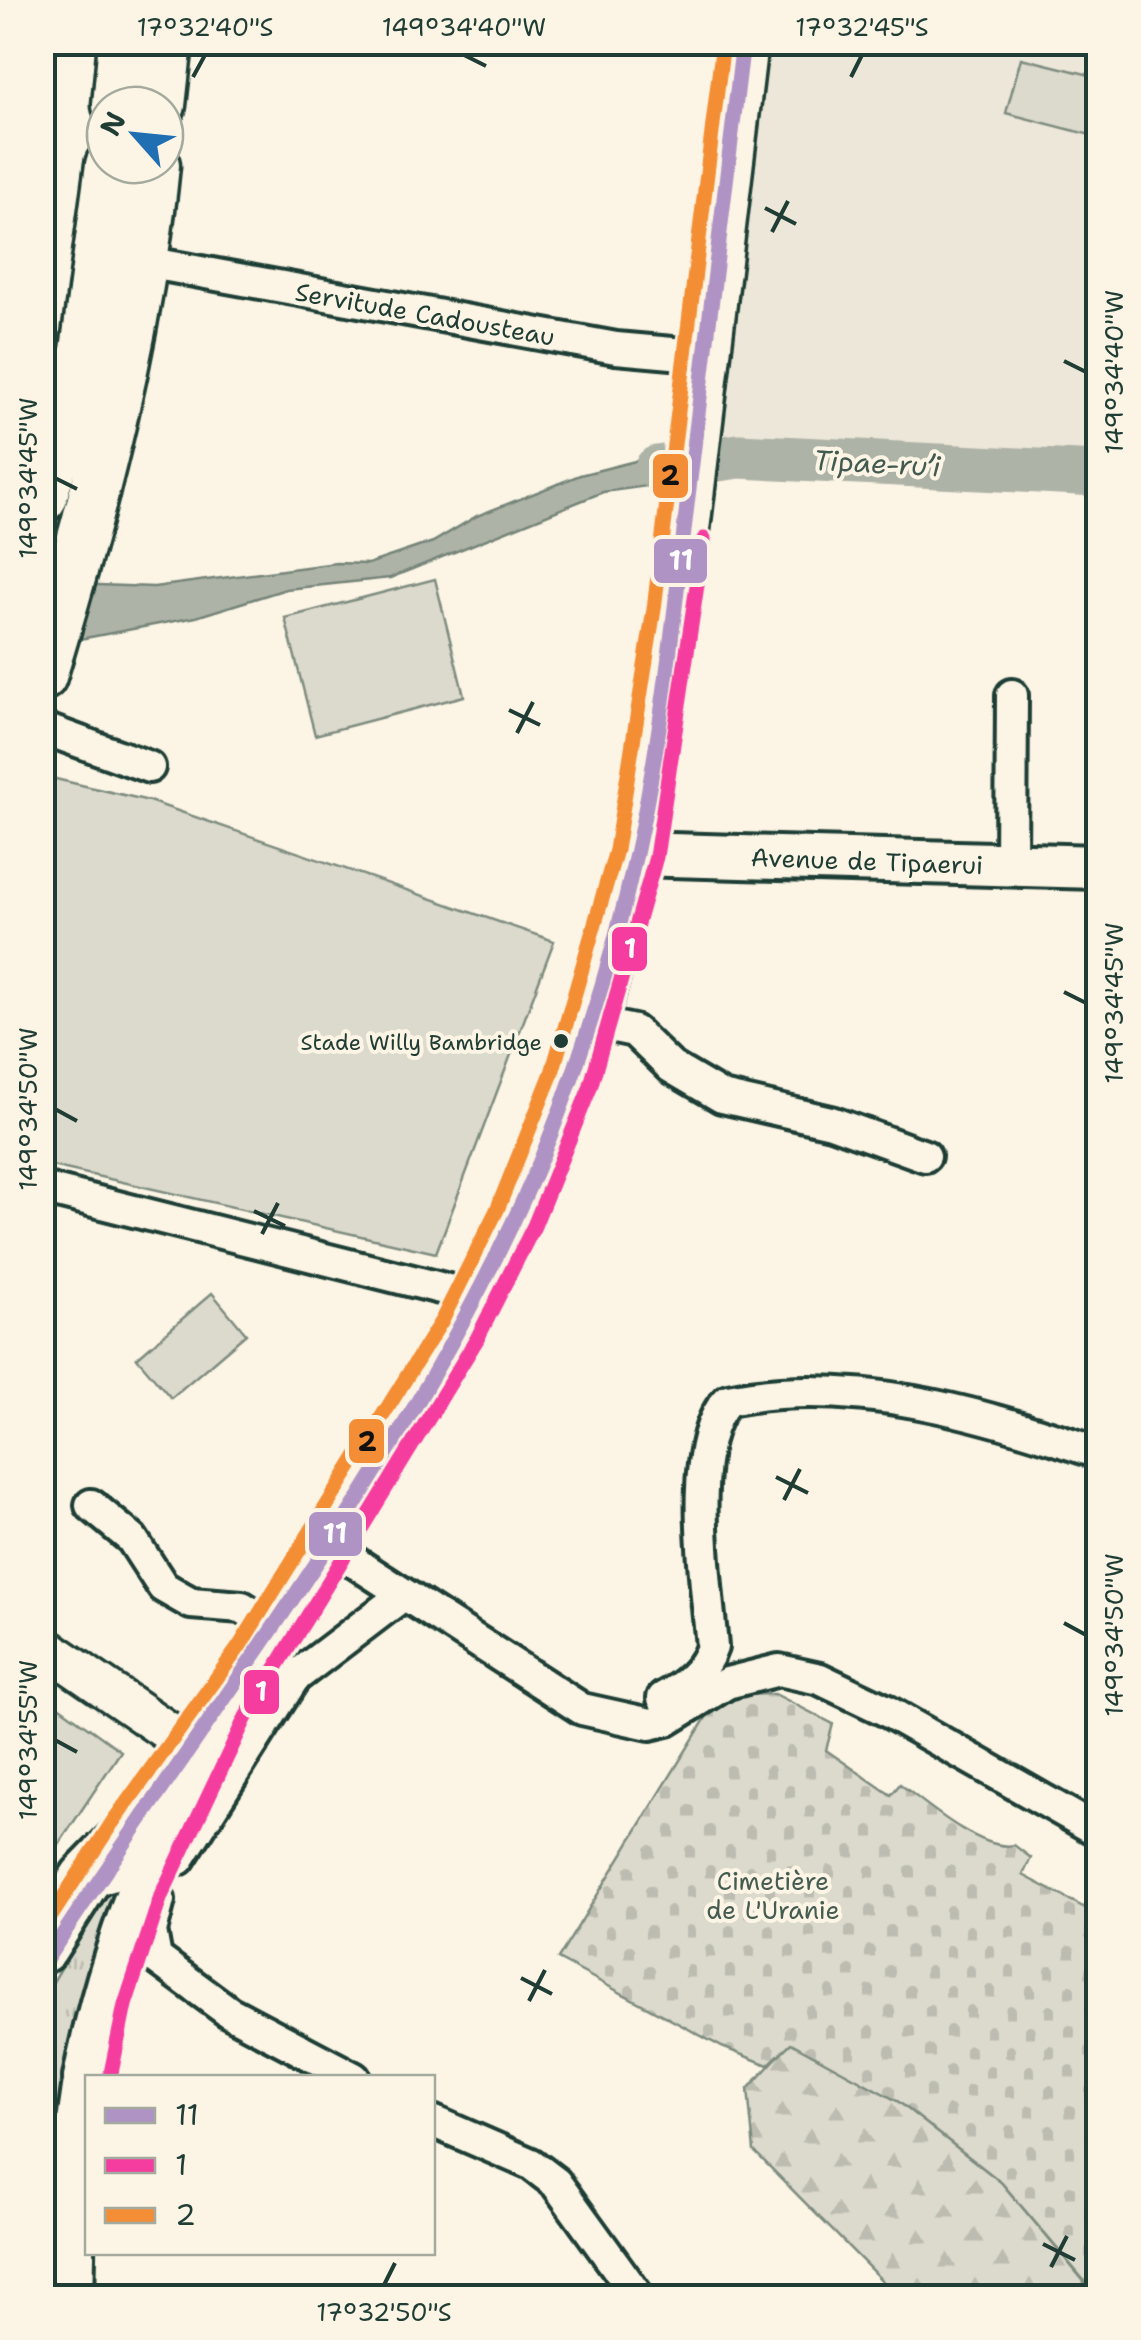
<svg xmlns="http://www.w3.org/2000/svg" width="1141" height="2340" font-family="'Shantell Sans',sans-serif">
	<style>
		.built { fill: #ece7d8 }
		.grass { fill: url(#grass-tufts); stroke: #7e8c80; stroke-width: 2.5 }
		.forest { fill: url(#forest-firs); stroke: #7e8c80; stroke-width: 2.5 }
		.cemetery { fill: url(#cemetery-stones); stroke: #7e8c80; stroke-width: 2.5 }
		.park { fill: #dcdacc; stroke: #7e8c80; stroke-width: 2.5 }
		.water { fill: #aeb3a7; stroke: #758479; stroke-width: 2.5 }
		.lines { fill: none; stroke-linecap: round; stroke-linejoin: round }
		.river { stroke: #aeb3a7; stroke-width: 45 }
		.minor-casing { stroke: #1f3d34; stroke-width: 38 }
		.tertiary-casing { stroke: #1f3d34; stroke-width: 45 }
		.secondary-casing { stroke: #1f3d34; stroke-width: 50 }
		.primary-casing { stroke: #1f3d34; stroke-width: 55 }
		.trunk-casing { stroke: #1f3d34; stroke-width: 58 }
		.minor { stroke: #fcf5e5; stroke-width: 30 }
		.tertiary { stroke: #fcf5e5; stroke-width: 38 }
		.secondary { stroke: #fcf5e5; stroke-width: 42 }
		.primary { stroke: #fcf5e5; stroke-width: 48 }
		.trunk { stroke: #fcf5e5; stroke-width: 50 }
		.bus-1-casing { stroke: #fcf5e5; stroke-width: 22 }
		.bus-2-casing { stroke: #fcf5e5; stroke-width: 22 }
		.bus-3-casing { stroke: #fcf5e5; stroke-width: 22 }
		.bus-1 { stroke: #af93c4; stroke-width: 15 }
		.bus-2 { stroke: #f53d9f; stroke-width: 15 }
		.bus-3 { stroke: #f48e36; stroke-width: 15 }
		.ticks { fill: none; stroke: #1f3d34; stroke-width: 4 }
		.bus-dot { fill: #1f3d34; stroke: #fcf5e5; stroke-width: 4 }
		.labels { text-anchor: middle; stroke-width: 8; stroke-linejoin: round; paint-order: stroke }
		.bus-label { font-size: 22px; fill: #1f3d34; stroke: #fcf5e5; text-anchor: end }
		.street-label { font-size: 25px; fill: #1f3d34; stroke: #fcf5e5 }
		.park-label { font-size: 25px; fill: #455c52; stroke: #fcf5e5 }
		.water-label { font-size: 28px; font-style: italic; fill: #435a51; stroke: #fcf5e5 }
		.line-badge { stroke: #fcf5e5; stroke-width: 4 }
		.badge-label { font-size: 28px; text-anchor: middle; font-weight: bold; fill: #fff }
		.pale-badge-label { font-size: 28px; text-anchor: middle; font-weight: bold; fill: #111 }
		.neatline { fill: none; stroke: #1f3d34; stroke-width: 4 }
		.ticks-label { font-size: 25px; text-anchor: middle; fill: #1f3d34 }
	</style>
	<defs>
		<pattern id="grass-tufts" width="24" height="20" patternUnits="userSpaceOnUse" patternTransform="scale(2.5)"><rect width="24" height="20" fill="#dcdacc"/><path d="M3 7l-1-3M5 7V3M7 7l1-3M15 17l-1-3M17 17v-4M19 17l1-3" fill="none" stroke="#bcbcb0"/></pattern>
		<pattern id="forest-firs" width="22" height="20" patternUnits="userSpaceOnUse" patternTransform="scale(2.5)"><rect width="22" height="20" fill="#dcdacc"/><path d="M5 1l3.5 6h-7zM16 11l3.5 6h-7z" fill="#bcbcb0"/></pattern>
		<pattern id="cemetery-stones" width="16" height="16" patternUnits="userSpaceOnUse" patternTransform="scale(2.5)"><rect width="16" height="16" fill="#dcdacc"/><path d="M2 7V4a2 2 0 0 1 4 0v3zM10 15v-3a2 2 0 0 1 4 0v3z" fill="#bcbcb0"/></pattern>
	</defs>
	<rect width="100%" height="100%" fill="#fcf5e5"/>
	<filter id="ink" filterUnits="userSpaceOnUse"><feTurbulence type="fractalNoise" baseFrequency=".01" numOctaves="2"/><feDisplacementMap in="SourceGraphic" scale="20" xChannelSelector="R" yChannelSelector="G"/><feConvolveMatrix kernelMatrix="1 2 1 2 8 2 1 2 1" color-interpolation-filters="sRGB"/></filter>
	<g filter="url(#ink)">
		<path class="built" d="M734 43H1098V459L999 451 678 459Z"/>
		<path class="grass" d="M120 1870 103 1934 46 2297 42 2000Z"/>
		<path class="forest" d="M791 2042 899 2102 1001 2182 1097 2297H898L754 2151 748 2089Z"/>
		<path class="cemetery" d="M775 1694 833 1724 826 1750 891 1795 900 1784C926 1804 982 1852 1014 1845L1031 1858 1023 1875 1083 1907 1098 1920V2297L1001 2182 899 2102 791 2043 768 2065 722 2047 558 1959 715 1703 736 1695Z"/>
		<path class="park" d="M1021 58 1098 77V137L1006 113Z
			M435 579 464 696 315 735 285 618Z
			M43 776 149 801 554 941 436 1253 43 1164Z
			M212 1293 246 1334 171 1398 137 1358Z
			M43 1695 121 1751 43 1868Z"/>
		<path class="water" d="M659 455 655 485 603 492 390 578 286 589 196 617 43 646 42 583 154 587 336 563 368 564 433 542 477 516 580 475Z"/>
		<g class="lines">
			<path class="river" d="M657 468 739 456 1098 474"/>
			<g class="minor-casing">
				<path id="minor" d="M146 262 616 348 706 356
					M42 728 149 767
					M1011 866 1012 695
					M590 1022 634 1031 671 1067 722 1097 831 1122 925 1156
					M42 1188 476 1297
					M91 1505 132 1539 163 1587 191 1603 242 1607 275 1628
					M328 1545 582 1709 650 1724 667 1720 727 1683 779 1670 820 1679 885 1710 1098 1831
					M663 1698C685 1686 704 1671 712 1647 707 1587 684 1444 728 1400 850 1375 982 1413 1098 1453
					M179 1859 294 1678 403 1595
					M159 1900 151 1931 156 1958 229 2012 354 2078
					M432 2121 531 2164 556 2183 639 2298"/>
			</g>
			<g class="tertiary-casing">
				<path id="tertiary" d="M42 1645 192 1748"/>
			</g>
			<g class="secondary-casing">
				<path id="secondary" d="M636 854 1098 867"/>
			</g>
			<g class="primary-casing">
				<path id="primary" d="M117 105 123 42
					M161 105 168 42
					M42 498 85 351 110 165
					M42 676C93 508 138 340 155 165
					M235 1689C364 1498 491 1299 571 1082 640 893 666 688 690 488 707 340 725 191 743 42
					M107 1868 193 1747"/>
			</g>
			<g class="trunk-casing">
				<path id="trunk" d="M42 1947 85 1879 128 1835
					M89 2078C117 1929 181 1789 256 1658
					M68 2298 70 2214 88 2088"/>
			</g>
			<use href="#minor" class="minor"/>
			<use href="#tertiary" class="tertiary"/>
			<use href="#secondary" class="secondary"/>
			<use href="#primary" class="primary"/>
			<use href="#trunk" class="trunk"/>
			<g class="bus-1-casing">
				<path id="bus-1" d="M42 1966C202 1721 388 1488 513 1222 565 1113 610 972 636 854 663 732 675 604 690 480 708 334 725 188 743 42"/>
			</g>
			<g class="bus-2-casing">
				<path id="bus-2" d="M110 2078 125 2005 161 1896 246 1717 477 1339 534 1226 590 1088 656 857 704 539"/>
			</g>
			<g class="bus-3-casing">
				<path id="bus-3" d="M42 1930 112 1823 239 1647 442 1320 497 1210 552 1073 616 850 654 609 723 42"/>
			</g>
			<use href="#bus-1" class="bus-1"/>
			<use href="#bus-2" class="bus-2"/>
			<use href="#bus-3" class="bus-3"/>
		</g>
	</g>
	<path class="ticks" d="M464 55 486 66M193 77 205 55M851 77 862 55M765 208 796 224M772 232 788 201M1064 361 1086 372M55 478 77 489M509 710 540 725M517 733 533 702M1064 992 1086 1003M55 1109 77 1121M254 1211 285 1226M262 1234 278 1203M776 1477 808 1493M784 1500 800 1469M1064 1623 1086 1635M55 1740 77 1752M521 1978 552 1994M529 2001 545 1970M1043 2244 1075 2260M1051 2267 1067 2236M384 2285 395 2263"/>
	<circle class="bus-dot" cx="561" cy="1041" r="9"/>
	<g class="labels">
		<g class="bus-label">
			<text x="542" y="1050">Stade Willy Bambridge</text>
		</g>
		<g class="street-label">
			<text transform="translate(425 314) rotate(10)" y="9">Servitude Cadousteau</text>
			<text transform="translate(867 861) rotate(2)" y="9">Avenue de Tipaerui</text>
		</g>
		<g class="park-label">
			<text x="773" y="1890">Cimetière<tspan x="773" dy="29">de L'Uranie</tspan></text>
		</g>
		<g class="water-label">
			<text transform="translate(877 463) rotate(3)" y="10">Tipae-ru’i</text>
		</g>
	</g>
	<g class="line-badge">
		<rect x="651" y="452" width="39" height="48" rx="10" fill="#f48e36"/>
		<rect x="652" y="537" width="57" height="48" rx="10" fill="#af93c4"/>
		<rect x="610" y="925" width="39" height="48" rx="10" fill="#f53d9f"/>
		<rect x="347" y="1417" width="39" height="48" rx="10" fill="#f48e36"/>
		<rect x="307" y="1510" width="57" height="48" rx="10" fill="#af93c4"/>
		<rect x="242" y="1668" width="39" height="48" rx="10" fill="#f53d9f"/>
	</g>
	<g class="badge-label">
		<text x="681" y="570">11</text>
		<text x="630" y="958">1</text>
		<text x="335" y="1543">11</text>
		<text x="261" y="1701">1</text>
	</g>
	<g class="pale-badge-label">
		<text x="670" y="485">2</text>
		<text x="367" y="1451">2</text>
	</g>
	<rect width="1141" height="2340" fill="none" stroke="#fcf5e5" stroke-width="110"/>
	<rect x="85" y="2075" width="350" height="180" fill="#fcf5e5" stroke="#a4ab9e" stroke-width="2.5"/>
	<rect x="105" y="2108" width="50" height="15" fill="#af93c4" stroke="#a4ab9e" stroke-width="2.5"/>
	<text x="175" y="2125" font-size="30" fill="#1f3d34">11</text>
	<rect x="105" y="2158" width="50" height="15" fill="#f53d9f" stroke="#a4ab9e" stroke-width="2.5"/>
	<text x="175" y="2175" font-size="30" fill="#1f3d34">1</text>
	<rect x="105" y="2208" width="50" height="15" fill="#f48e36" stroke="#a4ab9e" stroke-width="2.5"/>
	<text x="175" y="2225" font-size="30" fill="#1f3d34">2</text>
	<g transform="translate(135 135) rotate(297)"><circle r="48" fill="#fcf5e5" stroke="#a4ab9e" stroke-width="2.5"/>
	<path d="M0-8L18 38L0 25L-18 38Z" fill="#1f6fb2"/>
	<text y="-15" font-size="28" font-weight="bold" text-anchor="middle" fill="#1f3d34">N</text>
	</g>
	<rect x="55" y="55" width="1031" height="2230" class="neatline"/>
	<g class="ticks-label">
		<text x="205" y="36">17°32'40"S</text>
		<text x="464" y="36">149°34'40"W</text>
		<text x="862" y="36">17°32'45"S</text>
		<text transform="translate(1114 372) rotate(-90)" y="9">149°34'40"W</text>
		<text transform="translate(28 478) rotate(-90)" y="9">149°34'45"W</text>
		<text transform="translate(1114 1003) rotate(-90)" y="9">149°34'45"W</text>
		<text transform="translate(28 1109) rotate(-90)" y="9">149°34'50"W</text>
		<text transform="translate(1114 1635) rotate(-90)" y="9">149°34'50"W</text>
		<text transform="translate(28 1740) rotate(-90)" y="9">149°34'55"W</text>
		<text x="384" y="2321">17°32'50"S</text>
	</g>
</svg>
